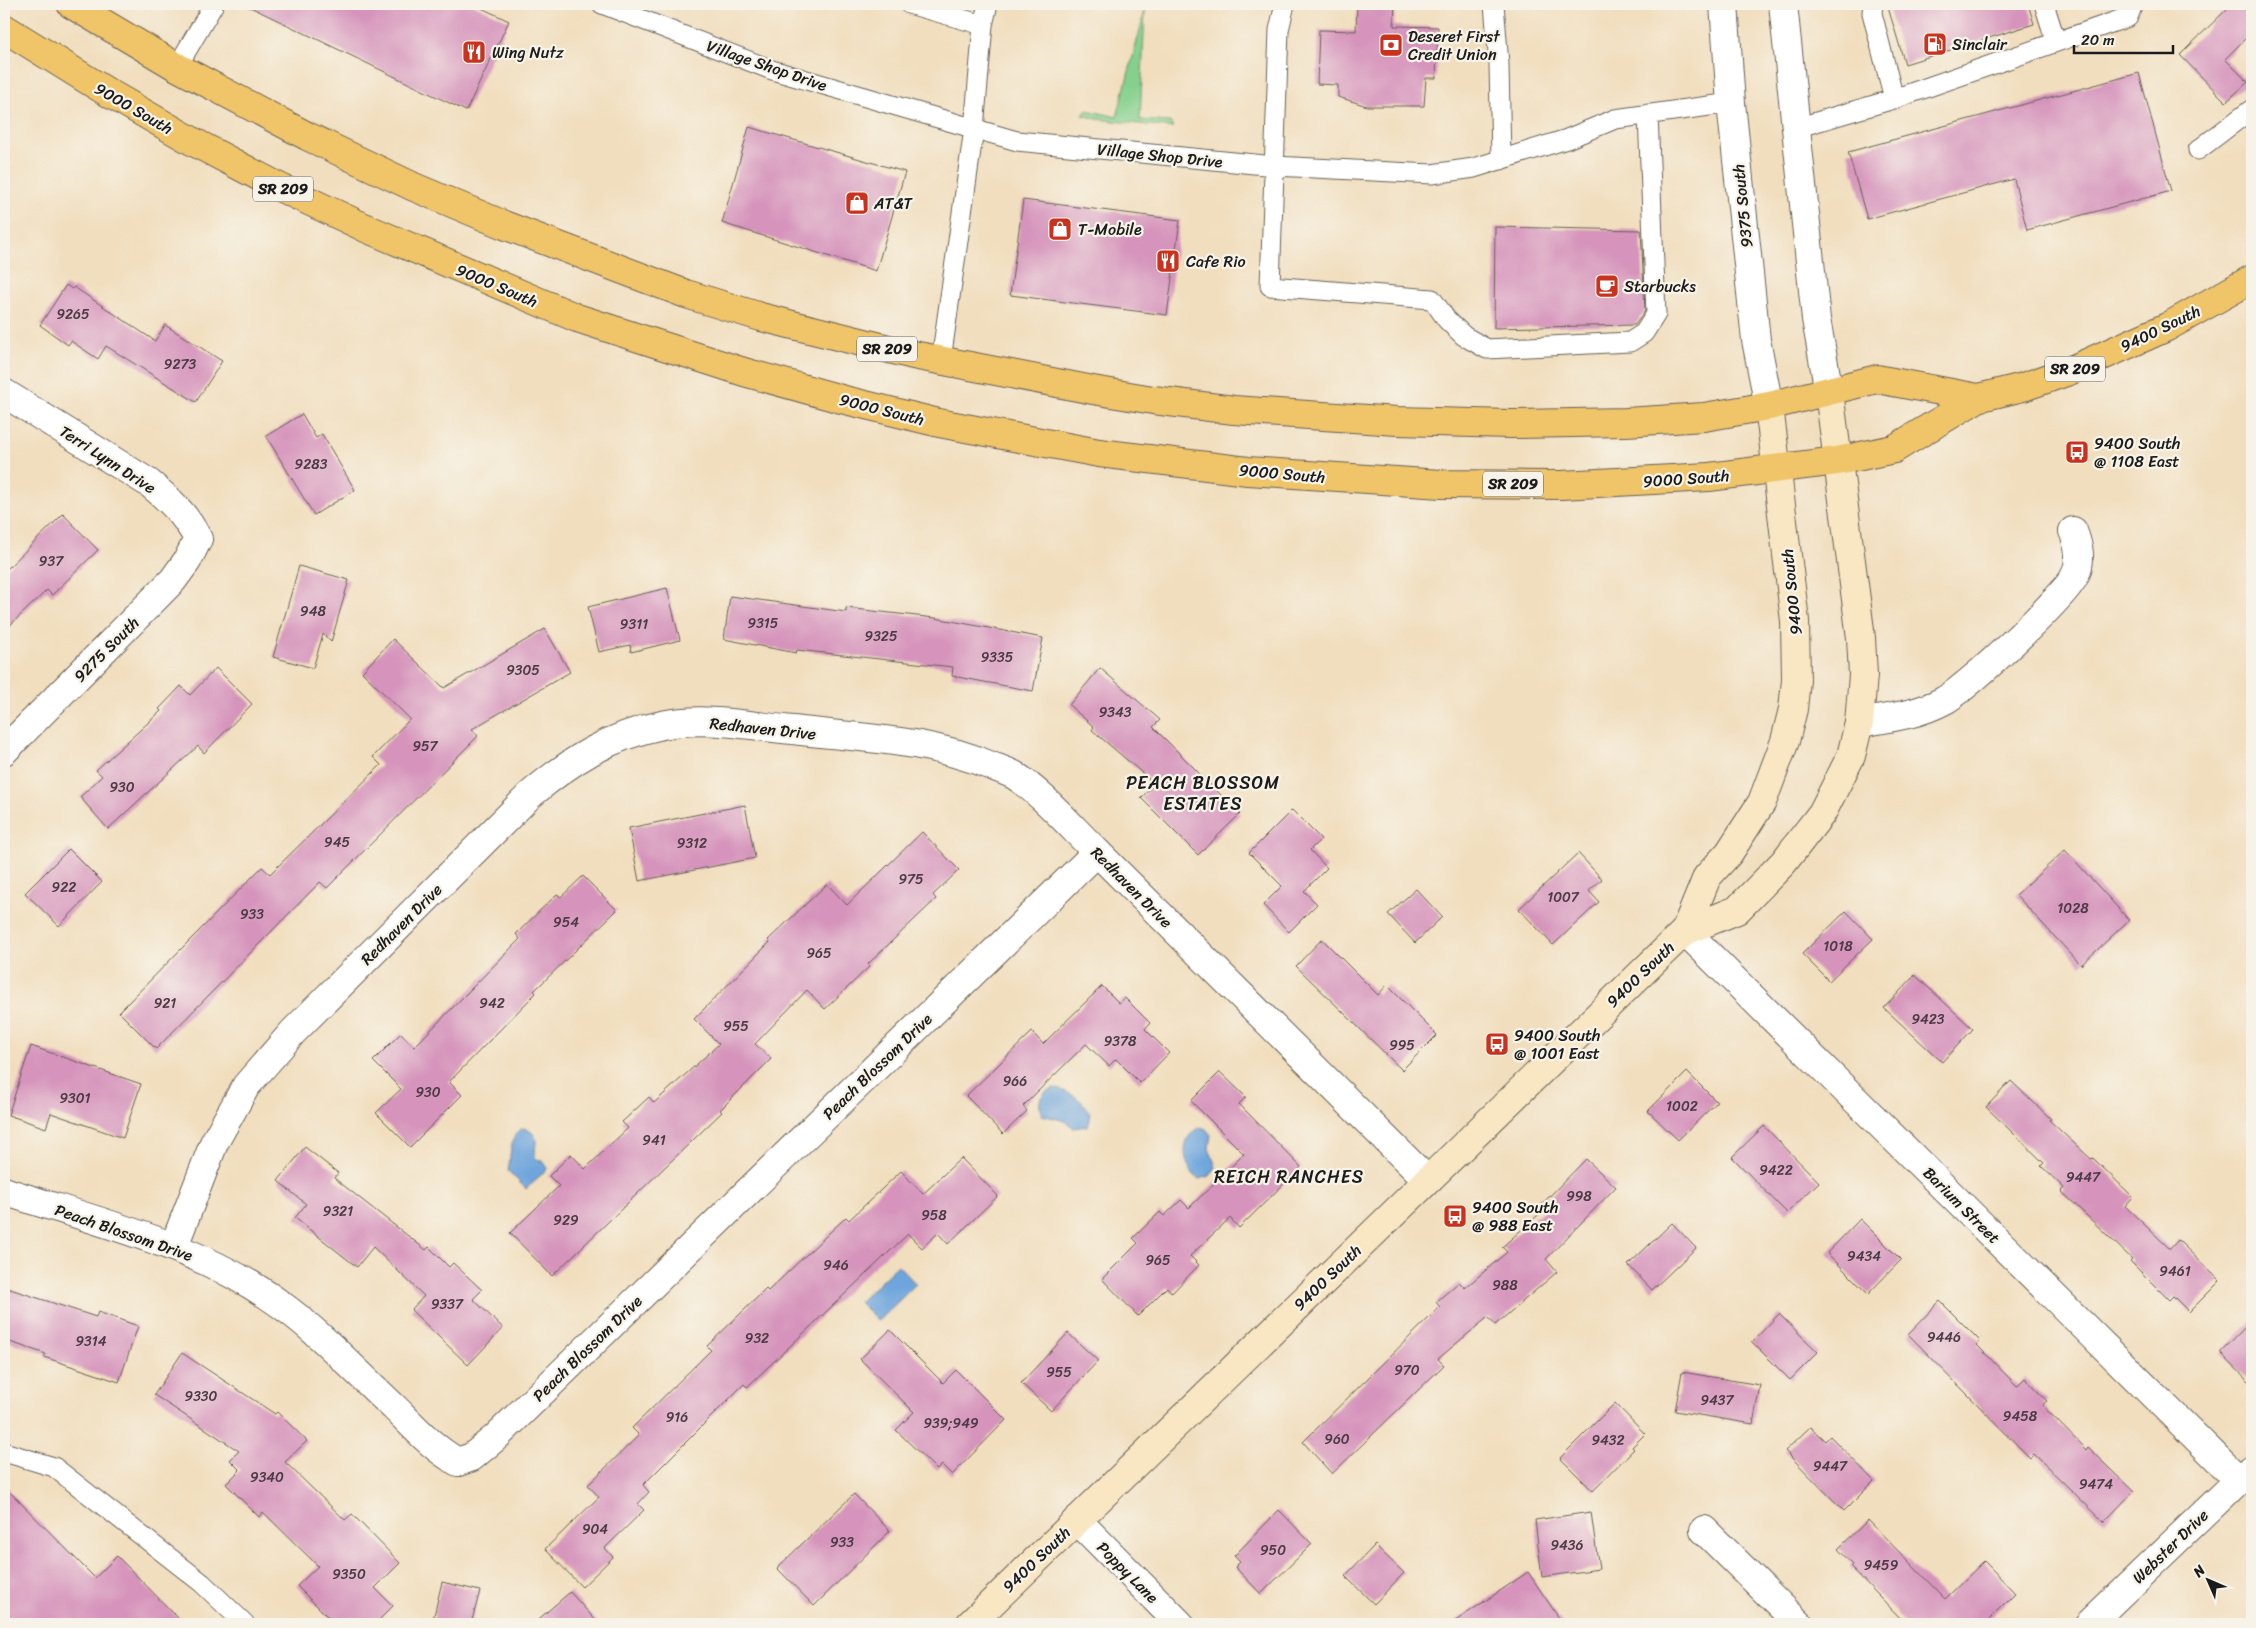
<svg xmlns="http://www.w3.org/2000/svg" width="2256" height="1628" font-family="Sriracha,sans-serif">
	<style>
		.green { fill: #85d08d; stroke: #507654 }
		.water { fill: #6ea5dc; stroke: #45607c }
		.building { fill: #d694bc }
		.lines { fill: none; stroke-linecap: round; stroke-linejoin: round }
		.service-casing { stroke: #676055; stroke-width: 21 }
		.minor-casing { stroke: #676055; stroke-width: 30 }
		.secondary-casing { stroke: #676055; stroke-width: 30 }
		.primary-casing { stroke: #676055; stroke-width: 30 }
		.service { stroke: #fff; stroke-width: 19 }
		.minor { stroke: #fff; stroke-width: 28 }
		.secondary { stroke: #f9e7c3; stroke-width: 28 }
		.primary { stroke: #f0c469; stroke-width: 28 }
		.labels { text-anchor: middle; stroke-width: 4.5; stroke-linejoin: round; paint-order: stroke }
		.number-label { font-size: 14px; fill: #4a3a44 }
		.shield { fill: #f7f3e8; stroke: #5e5c59; stroke-width: 1 }
		.shield-label { font-size: 15px; font-weight: bold; fill: #1c1c1c }
		.poi-label { font-size: 16px; fill: #1c1c1c; stroke: #f7f3e8; text-anchor: start }
		.street-label { font-size: 16px; fill: #1c1c1c; stroke: #f7f3e8 }
		.neighbourhood-label { font-size: 18px; letter-spacing: 1px; fill: #1c1c1c; stroke: #f7f3e8 }
	</style>
	<rect width="100%" height="100%" fill="#f7f3e8"/>
	<filter id="ink" filterUnits="userSpaceOnUse"><feTurbulence type="fractalNoise" baseFrequency=".02" numOctaves="2"/><feDisplacementMap in="SourceGraphic" scale="10" xChannelSelector="R" yChannelSelector="G"/><feConvolveMatrix kernelMatrix="1 2 1 2 8 2 1 2 1" color-interpolation-filters="sRGB"/></filter>
	<filter id="wash" filterUnits="userSpaceOnUse"><feTurbulence type="fractalNoise" baseFrequency=".0096" numOctaves="4" result="noise"/><feDisplacementMap in="SourceGraphic" scale="20" xChannelSelector="R" yChannelSelector="G"/><feGaussianBlur stdDeviation="1.12" result="paint"/><feColorMatrix in="noise" values="0 0 0 0 0 0 0 0 0 0 0 0 0 0 0 0 0 1.4 0 .05"/><feComposite in="paint" operator="in"/></filter>
	<g filter="url(#wash)">
		<rect width="100%" height="100%" fill="#f1debe"/>
		<path class="green" d="M1145 11 1140 120 1170 122 1173 128 1097 119 1083 115 1087 110 1117 117Z"/>
		<path class="water" d="M1054 1088C1070 1091 1098 1107 1088 1126L1074 1128 1065 1121 1042 1115C1037 1102 1040 1092 1054 1088Z
			M1201 1127 1206 1129 1211 1135 1209 1148 1216 1167 1210 1176 1199 1179C1181 1167 1179 1135 1201 1127Z
			M524 1128C544 1136 532 1146 536 1159L543 1161 548 1168 526 1189 508 1171C511 1157 509 1133 524 1128Z
			M898 1265 916 1284 878 1321 859 1302Z"/>
		<g id="blocks">
			<path class="building" d="M244 4H473L509 21 466 111Z
				M1357 4H1395L1394 26 1438 27 1436 78H1426L1424 106H1367L1338 97V85L1317 84 1319 30 1356 31Z
				M1887 4H2028L2034 24 1905 64Z
				M2232 4H2252V32L2225 59 2248 82 2226 102 2180 55Z
				M2139 73 2171 191 2027 230 2014 179 1867 219 1848 152Z
				M749 127 905 172 876 271 722 223Z
				M1023 200 1180 220 1167 315 1010 295Z
				M1495 227 1641 230 1645 311 1635 325 1494 328Z
				M66 285 72 289 74 287 155 341 165 325 222 361 196 402 106 346 98 359 71 341 68 345 40 325Z
				M302 414 316 438 322 434 355 490 314 515 266 436Z
				M63 514 98 550 52 595 47 590 4 631V572Z
				M299 566 349 580 331 642 323 634 313 668 273 657Z
				M667 588 680 640 631 652 630 645 599 652 588 607Z
				M730 596 846 612V608L935 618 1043 638 1033 691 952 676 953 667 797 650 796 653 724 639Z
				M545 629 570 672 472 729 478 736 327 888 320 882 156 1049 119 1012 262 867 270 874 381 765 373 757 410 719 362 672 393 639 444 688Z
				M216 668 252 704 204 753 198 746 108 829 80 797 102 776 96 770 161 711 159 709 181 686 190 695Z
				M1100 668 1160 720 1153 727 1240 814 1198 855 1141 798 1155 784 1092 730 1094 727 1069 705Z
				M745 805 755 858 639 881 629 828Z
				M1292 810 1321 839 1310 850 1327 868 1304 891 1317 904 1289 932 1263 905 1282 886 1249 853Z
				M922 832 959 870 933 895 936 899 868 964 870 966 825 1009 807 990 755 1044 771 1059 720 1110 722 1112 552 1276 510 1233 559 1186 549 1176 571 1154 585 1169 628 1128 622 1122 649 1097 654 1103 719 1044 694 1019 770 942 768 940 827 884 847 905Z
				M69 849 102 882 59 926 25 893Z
				M2065 850 2129 920 2081 965 2016 895Z
				M1578 853 1602 879 1589 891 1599 902 1553 945 1519 909Z
				M583 876 617 910 534 991 536 993 449 1082 462 1095 410 1147 376 1113 401 1089 373 1061 401 1033 414 1047 520 939 516 934 557 894 561 897Z
				M1416 889 1442 917 1415 943 1388 914Z
				M1846 911 1873 939 1829 981 1802 954Z
				M1322 939 1378 995 1387 985 1437 1035 1402 1070 1296 966Z
				M1915 975 1973 1029 1942 1062 1884 1008Z
				M1102 986 1119 1003 1125 998 1150 1023 1145 1029 1169 1053 1140 1083 1116 1059 1109 1066 1086 1044 1023 1106 1027 1111 1003 1134 966 1096 1032 1032 1043 1044Z
				M31 1046 141 1084 123 1138 51 1113 46 1128 8 1115Z
				M1220 1072 1246 1097 1239 1104 1301 1167 1239 1228 1230 1218 1190 1256 1199 1265 1172 1293 1167 1287 1138 1316 1102 1279 1138 1243 1133 1238 1160 1212 1164 1216 1181 1200 1189 1208 1244 1154 1191 1101Z
				M1687 1072 1717 1102 1678 1140 1648 1111Z
				M2011 1081 2051 1119 2049 1120 2091 1159 2093 1158 2133 1197 2125 1206 2170 1249 2178 1240 2220 1281 2189 1312 2173 1296 2169 1300 2130 1261 2132 1259 2061 1191 2064 1188 2041 1166 2044 1163 1986 1107Z
				M1764 1126 1819 1182 1787 1213 1732 1157Z
				M305 1147 338 1173 334 1178 426 1250 429 1247 449 1267 453 1263 482 1290 473 1299 503 1328 468 1365 411 1310 424 1296 373 1247 357 1267 295 1218 306 1204 278 1181Z
				M961 1158 998 1196 948 1244 938 1233 922 1248 908 1234 747 1387 744 1384 643 1485 649 1492 638 1504 644 1510 605 1548 613 1557 582 1587 545 1549 599 1497 588 1485 639 1435 632 1428 711 1350 707 1346 766 1289 768 1291 846 1217 849 1220 901 1171 923 1194Z
				M1586 1159 1616 1187 1546 1259 1557 1272 1495 1325 1488 1317 1438 1359 1444 1365 1332 1474 1303 1442 1440 1307 1436 1302 1459 1282 1465 1288 1507 1252 1502 1247 1545 1209 1541 1205Z
				M1860 1219 1901 1260 1868 1294 1827 1253Z
				M1672 1223 1696 1248 1652 1290 1628 1265Z
				M4 1287 96 1317 98 1312 138 1326 119 1382 44 1357 46 1354 4 1340Z
				M1940 1301 1980 1341 1977 1345 2017 1386 2025 1378 2047 1401 2042 1405 2086 1450 2088 1447 2134 1491 2104 1522 2034 1454 2030 1458 1908 1334Z
				M1779 1314 1818 1352 1790 1380 1752 1342Z
				M2252 1320V1384L2220 1353Z
				M890 1330 943 1383 956 1370 1006 1420 952 1475 942 1465 937 1470 896 1430 914 1412 860 1359Z
				M1068 1333 1098 1361 1051 1411 1021 1383Z
				M182 1353 275 1414 277 1412 307 1441 285 1462 345 1520 352 1514 400 1563 375 1588 393 1606 375 1624H335L297 1586 318 1566 263 1512 259 1517 226 1484 240 1470 230 1460 239 1451 154 1395Z
				M1682 1372 1760 1385 1753 1424 1675 1411Z
				M1615 1403 1645 1434 1632 1447 1634 1449 1593 1491 1560 1458Z
				M1810 1427 1825 1441 1830 1436 1874 1481 1844 1511 1785 1451Z
				M4 1486 95 1578 117 1556 184 1624H4Z
				M854 1494 890 1531 814 1606 777 1568Z
				M1279 1510 1312 1544 1261 1594 1235 1567 1240 1562 1234 1556Z
				M1591 1512 1599 1569 1542 1577 1535 1520Z
				M1868 1520 1945 1599 1984 1561 2015 1593 1984 1624H1906L1850 1566 1852 1564 1838 1549Z
				M1375 1545 1404 1573 1374 1604 1345 1576Z
				M1528 1572 1563 1624H1451Z
				M442 1582 480 1591 471 1624H432Z
				M570 1592 599 1624H533Z"/>
		</g>
	</g>
	<g filter="url(#ink)">
		<use href="#blocks" fill-opacity="0" stroke="#676055" stroke-width="1"/>
		<g class="lines">
			<g class="service-casing">
				<path id="service" d="M602 4 772 70 1017 141 1275 166 1432 174 1474 168 1567 139 1615 119 1731 103
					M909 4 983 25
					M1285 4 1279 30 1270 286 1432 299 1447 320 1464 336 1487 349 1630 342 1644 333 1656 314 1648 114
					M1494 4 1499 64 1501 160
					M1873 4 1872 13 1894 99
					M2044 4 2056 42
					M177 67 214 4
					M1796 128 1894 99 2128 17 2133 4
					M2198 150 2252 109
					M941 360 974 129 983 25 988 4
					M4 1452 54 1467 202 1583 245 1624"/>
			</g>
			<g class="minor-casing">
				<path id="minor" d="M1724 4 1731 103 1756 340 1769 406
					M1783 4 1816 319 1829 392
					M4 393 149 483C171 501 185 514 198 539L187 561 173 580 4 751
					M1859 723C1888 718 1917 715 1943 701 1963 692 2069 593 2075 575 2082 560 2079 546 2073 531
					M1685 931 2239 1480
					M4 1191C97 1222 199 1245 280 1304 322 1334 357 1373 395 1408 415 1428 433 1448 458 1462L472 1457 496 1437 1097 852
					M174 1246 214 1143 246 1086 293 1032 530 795C570 761 609 736 662 725 705 716 750 726 793 730 859 738 927 739 989 765 997 768 1006 771 1014 775 1041 792 1073 829 1097 852L1427 1180
					M1077 1520 1180 1624
					M1704 1530 1799 1624
					M2089 1624 2239 1480 2252 1469"/>
			</g>
			<g class="secondary-casing">
				<path id="secondary" d="M1685 931 1707 877 1729 853 1762 802 1785 741 1793 709 1796 680 1795 621 1769 406
					M970 1624 1685 931 1737 910 1783 863 1822 813 1851 756 1859 723 1863 675 1861 638 1829 392"/>
			</g>
			<g class="primary-casing">
				<path id="primary" d="M71 4 177 67 307 136 414 187 504 225 686 294 761 317 913 355 1093 390 1153 400 1234 410 1397 421 1511 424 1626 422 1704 417 1769 406 1877 379 1978 398
					M4 28 107 92 192 141 279 187 368 229 577 318 744 372 841 399 939 423 1099 453 1248 471 1441 484 1561 485 1709 477 1837 461 1894 449 1978 398 2023 387 2069 371 2167 327 2252 279"/>
			</g>
			<use href="#service" class="service"/>
			<use href="#minor" class="minor"/>
			<use href="#secondary" class="secondary"/>
			<use href="#primary" class="primary"/>
		</g>
	</g>
	<defs>
		<g id="fuel-square" transform="scale(1.25)"><rect x="-9" y="-9" width="18" height="18" rx="4" fill="#c8321e" stroke="#f7f3e8"/><path d="M-5.5-6h7V0h2V4h1.3V-2.5L3-4.5l.8-.8L6-3V5H2.5V1h-1V6h-7ZM-4.2-4.7v3.2H.2V-4.7Z" fill="#fff"/></g>
		<g id="bank-square" transform="scale(1.25)"><rect x="-9" y="-9" width="18" height="18" rx="4" fill="#c8321e" stroke="#f7f3e8"/><path d="M-6-4H6V4H-6ZM0-2.3a2.3 2.3 0 1 0 0 4.6a2.3 2.3 0 1 0 0-4.6Z" fill="#fff"/></g>
		<g id="restaurant-square" transform="scale(1.25)"><rect x="-9" y="-9" width="18" height="18" rx="4" fill="#c8321e" stroke="#f7f3e8"/><path d="M-5-6h1v4h1v-4h1v4h1v-4h1v5L-1.5 .5V6h-2V.5L-5-1ZM5-6V6H3V1.5H1.5Q1.5-4 5-6Z" fill="#fff"/></g>
		<g id="shop-square" transform="scale(1.25)"><rect x="-9" y="-9" width="18" height="18" rx="4" fill="#c8321e" stroke="#f7f3e8"/><path d="M-5-2.5h2.3a2.7 3.5 0 0 1 5.4 0H5L5.5 6h-11ZM-1.5-2.5h3a1.5 2.3 0 0 0-3 0Z" fill="#fff"/></g>
		<g id="cafe-square" transform="scale(1.25)"><rect x="-9" y="-9" width="18" height="18" rx="4" fill="#c8321e" stroke="#f7f3e8"/><path d="M-5.5-4.5H6V0H3Q3 3.5 0 3.5H-2.5Q-5.5 3.5-5.5 0ZM3-3.2v2h1.7v-2ZM-6 4.5H4V6H-6Z" fill="#fff"/></g>
		<g id="bus-square" transform="scale(1.25)"><rect x="-9" y="-9" width="18" height="18" rx="4" fill="#c8321e" stroke="#f7f3e8"/><path d="M-5-6H5V4H4V6H2V4H-2V6H-4V4H-5ZM-3.5-4V0h7V-4ZM-3.5 1.2v1.5H-2V1.2ZM2 1.2v1.5H3.5V1.2Z" fill="#fff"/></g>
	</defs>
	<g fill-rule="evenodd">
		<use href="#fuel-square" x="1935" y="44"/>
		<use href="#bank-square" x="1391" y="45"/>
		<use href="#restaurant-square" x="474" y="52"/>
		<use href="#shop-square" x="857" y="203"/>
		<use href="#shop-square" x="1060" y="229"/>
		<use href="#restaurant-square" x="1168" y="261"/>
		<use href="#cafe-square" x="1607" y="286"/>
		<use href="#bus-square" x="2077" y="452"/>
		<use href="#bus-square" x="1497" y="1044"/>
		<use href="#bus-square" x="1455" y="1216"/>
	</g>
	<g class="labels">
		<g class="number-label">
			<text x="73" y="319">9265</text>
			<text x="180" y="369">9273</text>
			<text x="311" y="469">9283</text>
			<text x="51" y="566">937</text>
			<text x="313" y="616">948</text>
			<text x="763" y="628">9315</text>
			<text x="634" y="629">9311</text>
			<text x="881" y="641">9325</text>
			<text x="997" y="662">9335</text>
			<text x="523" y="675">9305</text>
			<text x="1115" y="717">9343</text>
			<text x="425" y="751">957</text>
			<text x="122" y="792">930</text>
			<text x="337" y="847">945</text>
			<text x="692" y="848">9312</text>
			<text x="911" y="884">975</text>
			<text x="64" y="892">922</text>
			<text x="1563" y="902">1007</text>
			<text x="2073" y="913">1028</text>
			<text x="252" y="919">933</text>
			<text x="566" y="927">954</text>
			<text x="1838" y="951">1018</text>
			<text x="819" y="958">965</text>
			<text x="165" y="1008">921</text>
			<text x="492" y="1008">942</text>
			<text x="1928" y="1024">9423</text>
			<text x="736" y="1031">955</text>
			<text x="1120" y="1046">9378</text>
			<text x="1402" y="1050">995</text>
			<text x="1015" y="1086">966</text>
			<text x="428" y="1097">930</text>
			<text x="75" y="1103">9301</text>
			<text x="1682" y="1111">1002</text>
			<text x="654" y="1145">941</text>
			<text x="1776" y="1175">9422</text>
			<text x="2083" y="1182">9447</text>
			<text x="1579" y="1201">998</text>
			<text x="338" y="1216">9321</text>
			<text x="934" y="1220">958</text>
			<text x="566" y="1225">929</text>
			<text x="1864" y="1261">9434</text>
			<text x="1158" y="1265">965</text>
			<text x="836" y="1270">946</text>
			<text x="2175" y="1276">9461</text>
			<text x="1505" y="1290">988</text>
			<text x="447" y="1309">9337</text>
			<text x="1944" y="1342">9446</text>
			<text x="757" y="1343">932</text>
			<text x="91" y="1346">9314</text>
			<text x="1407" y="1375">970</text>
			<text x="1059" y="1377">955</text>
			<text x="201" y="1401">9330</text>
			<text x="1717" y="1405">9437</text>
			<text x="2020" y="1421">9458</text>
			<text x="677" y="1422">916</text>
			<text x="951" y="1428">939;949</text>
			<text x="1337" y="1444">960</text>
			<text x="1608" y="1445">9432</text>
			<text x="1830" y="1471">9447</text>
			<text x="267" y="1482">9340</text>
			<text x="2096" y="1489">9474</text>
			<text x="595" y="1534">904</text>
			<text x="842" y="1547">933</text>
			<text x="1567" y="1550">9436</text>
			<text x="1273" y="1555">950</text>
			<text x="1881" y="1570">9459</text>
			<text x="349" y="1579">9350</text>
		</g>
		<g class="shield">
			<rect x="253" y="176.5" width="60" height="25" rx="4"/>
			<rect x="857" y="336.5" width="60" height="25" rx="4"/>
			<rect x="2045" y="356.5" width="60" height="25" rx="4"/>
			<rect x="1483" y="471.5" width="60" height="25" rx="4"/>
		</g>
		<g class="shield-label">
			<text x="283" y="194">SR 209</text>
			<text x="887" y="354">SR 209</text>
			<text x="2075" y="374">SR 209</text>
			<text x="1513" y="489">SR 209</text>
		</g>
		<g class="poi-label">
			<text x="1408" y="42">Deseret First<tspan x="1408" dy="18">Credit Union</tspan></text>
			<text x="1952" y="50">Sinclair</text>
			<text x="492" y="58">Wing Nutz</text>
			<text x="874" y="209">AT&amp;T</text>
			<text x="1078" y="235">T-Mobile</text>
			<text x="1186" y="267">Cafe Rio</text>
			<text x="1624" y="292">Starbucks</text>
			<text x="2094" y="449">9400 South<tspan x="2094" dy="18">@ 1108 East</tspan></text>
			<text x="1514" y="1041">9400 South<tspan x="1514" dy="18">@ 1001 East</tspan></text>
			<text x="1472" y="1213">9400 South<tspan x="1472" dy="18">@ 988 East</tspan></text>
		</g>
		<g class="street-label">
			<text transform="translate(767 65) rotate(19)" y="6">Village Shop Drive</text>
			<text transform="translate(134 108) rotate(30)" y="6">9000 South</text>
			<text transform="translate(1160 155) rotate(6)" y="6">Village Shop Drive</text>
			<text transform="translate(1742 206) rotate(-96)" y="6">9375 South</text>
			<text transform="translate(497 285) rotate(23)" y="6">9000 South</text>
			<text transform="translate(2160 328) rotate(-26)" y="6">9400 South</text>
			<text transform="translate(882 409) rotate(14)" y="6">9000 South</text>
			<text transform="translate(108 459) rotate(33)" y="6">Terri Lynn Drive</text>
			<text transform="translate(1282 473) rotate(5)" y="6">9000 South</text>
			<text transform="translate(1686 478) rotate(-4)" y="6">9000 South</text>
			<text transform="translate(1791 592) rotate(-96)" y="6">9400 South</text>
			<text transform="translate(106 649) rotate(-45)" y="6">9275 South</text>
			<text transform="translate(763 728) rotate(6)" y="6">Redhaven Drive</text>
			<text transform="translate(1132 887) rotate(45)" y="6">Redhaven Drive</text>
			<text transform="translate(401 924) rotate(-45)" y="6">Redhaven Drive</text>
			<text transform="translate(1640 974) rotate(-44)" y="6">9400 South</text>
			<text transform="translate(877 1066) rotate(-44)" y="6">Peach Blossom Drive</text>
			<text transform="translate(1962 1205) rotate(45)" y="6">Barium Street</text>
			<text transform="translate(124 1232) rotate(19)" y="6">Peach Blossom Drive</text>
			<text transform="translate(1327 1277) rotate(-44)" y="6">9400 South</text>
			<text transform="translate(587 1348) rotate(-44)" y="6">Peach Blossom Drive</text>
			<text transform="translate(2170 1546) rotate(-44)" y="6">Webster Drive</text>
			<text transform="translate(1036 1559) rotate(-44)" y="6">9400 South</text>
			<text transform="translate(1128 1572) rotate(45)" y="6">Poppy Lane</text>
		</g>
		<g class="neighbourhood-label">
			<text x="1203" y="789">PEACH BLOSSOM<tspan x="1203" dy="21">ESTATES</tspan></text>
			<text x="1289" y="1183">REICH RANCHES</text>
		</g>
	</g>
	<rect width="2256" height="1628" fill="none" stroke="#f7f3e8" stroke-width="20"/>
	<g transform="translate(2208 1580) rotate(315)" stroke="#f7f3e8" stroke-width="4" paint-order="stroke">
	<path d="M0-4L9 19L0 12L-9 19Z" fill="#1c1c1c"/>
	<text y="-8" font-size="14" font-weight="bold" text-anchor="middle" fill="#1c1c1c">N</text>
	</g>
	<path d="M2074 45v8h99v-8" fill="none" stroke="#1c1c1c" stroke-width="2.5"/>
	<text x="2081" y="45" font-size="15" fill="#1c1c1c" stroke="#f7f3e8" stroke-width="4" paint-order="stroke">20 m</text>
</svg>
